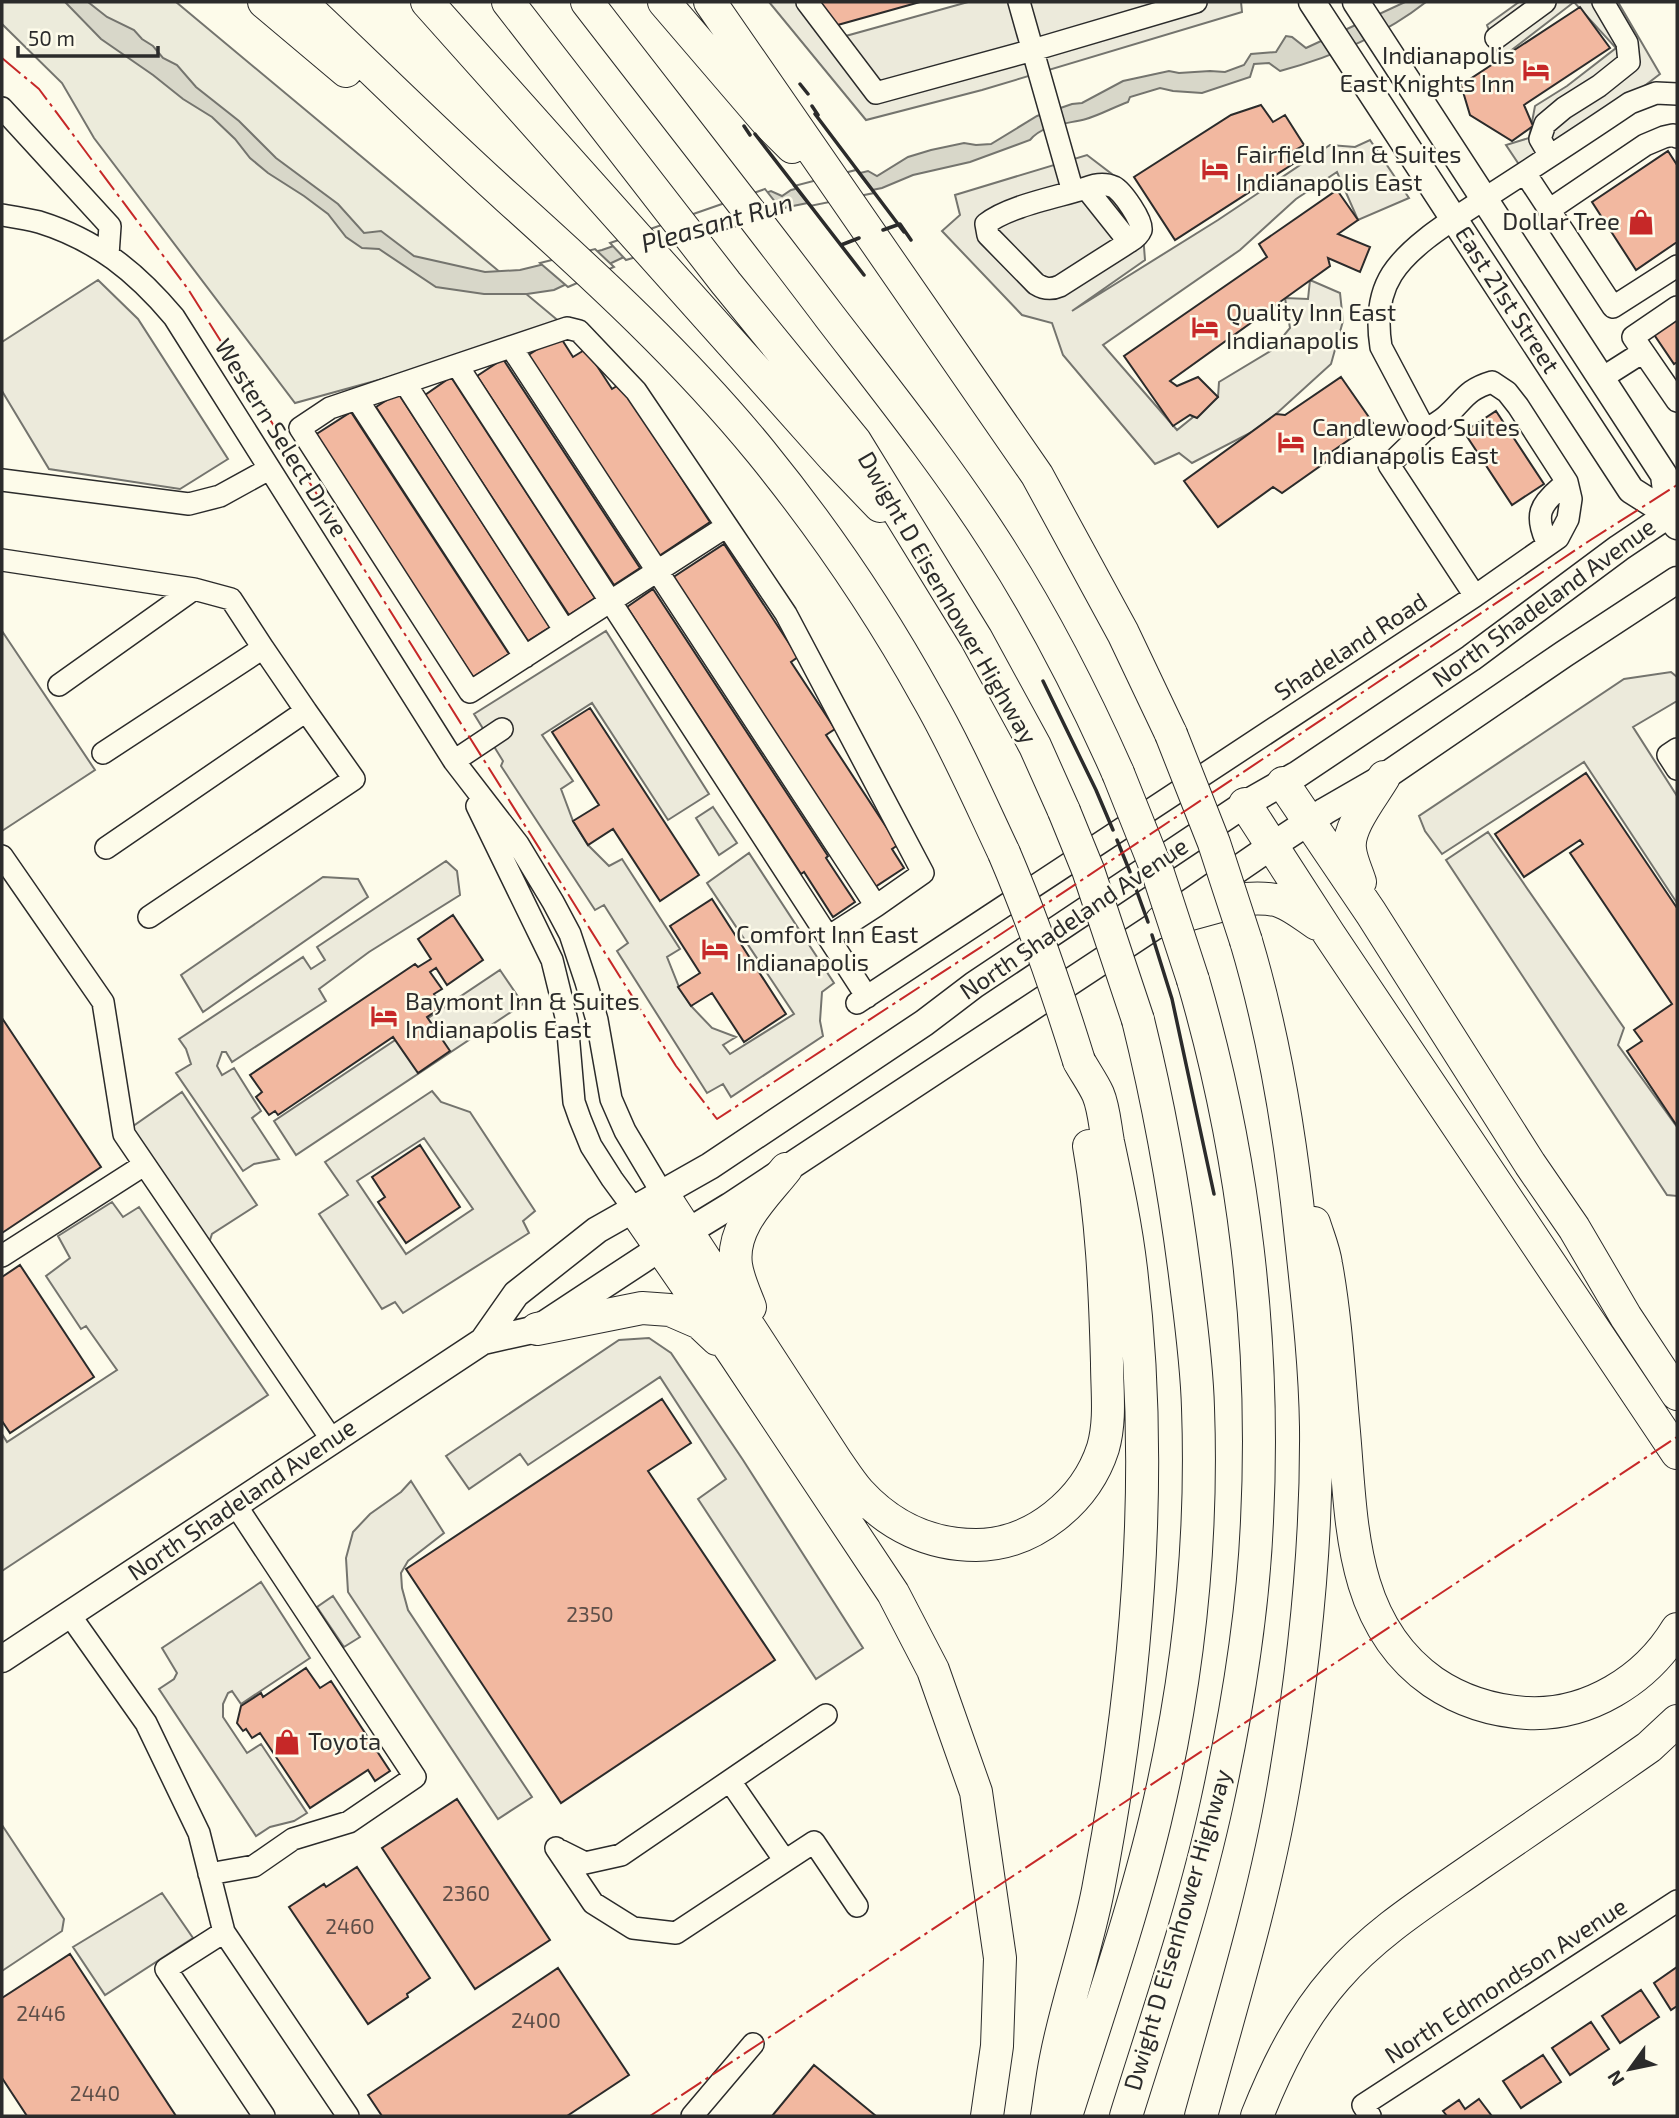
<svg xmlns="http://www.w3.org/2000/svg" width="1679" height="2118" font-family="'Exo 2',sans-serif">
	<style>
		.green { fill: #ecebdb; stroke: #74746e; stroke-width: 2 }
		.parking { fill: #eceadb; stroke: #74746e; stroke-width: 2; fill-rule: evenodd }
		.water { fill: #d8d7c9; stroke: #74746e; stroke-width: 2 }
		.pier { fill: #fdfbea; stroke: #74746e; stroke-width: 2 }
		.building { fill: #f2b8a0; stroke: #2b2b2b; stroke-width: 2 }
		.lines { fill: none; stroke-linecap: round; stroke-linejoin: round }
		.minor-casing { stroke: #2b2b2b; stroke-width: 24 }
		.major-casing { stroke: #2b2b2b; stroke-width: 29 }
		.highway-casing { stroke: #2b2b2b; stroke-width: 34 }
		.minor { stroke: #fdfbea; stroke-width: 21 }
		.major { stroke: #fdfbea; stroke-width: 26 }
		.highway { stroke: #fdfbea; stroke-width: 32 }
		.highway-bridge-casing { stroke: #2b2b2b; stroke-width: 34; stroke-linecap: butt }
		.highway-bridge { stroke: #fdfbea; stroke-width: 32 }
		.wall { stroke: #2b2b2b; stroke-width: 3.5 }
		.power { stroke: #c62828; stroke-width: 2; stroke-dasharray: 24 5 3.5 5; stroke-linecap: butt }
		.labels { text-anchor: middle; stroke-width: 5; stroke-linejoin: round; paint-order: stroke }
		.number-label { font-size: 21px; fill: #5d4e48 }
		.poi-label { font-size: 24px; fill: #2b2b2b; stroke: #fdfbea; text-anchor: start }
		.street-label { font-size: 24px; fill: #2b2b2b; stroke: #fdfbea }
		.water-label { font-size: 26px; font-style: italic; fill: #2b2b2b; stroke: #fdfbea }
	</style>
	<rect width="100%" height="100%" fill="#fdfbea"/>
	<path class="green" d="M2 2H176L567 328 295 403 94 138 62 83 2 24Z
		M713 807 737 843 719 855 696 818Z"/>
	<path class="parking" d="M769 2H817L842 37 968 2H1241L1242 12 982 90 866 120Z
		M1519 2H1618L1660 74 1566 146 1520 166 1506 145 1529 138 1535 106 1567 86 1616 48 1574 2 1500 59 1487 25Z
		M1370 140 1409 198 1358 220 1337 172 1296 199 1240 250 1103 345 1177 430 1218 397 1219 382 1272 350 1290 328 1285 298 1308 299 1310 280 1340 293 1343 321 1331 364 1276 414 1252 432 1192 463 1179 453 1155 464 1063 355 1052 323 1022 315 942 231 960 215 955 195 1087 155 1117 178 1143 234 1145 260 1072 311 1218 220 1330 145 1355 147Z
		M98 280 138 319 228 459 180 489 49 469 2 391V342Z
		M2 631 95 770 2 831Z
		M606 631 709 794 668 820 592 703 542 735 573 781 561 789 573 821 588 845 609 866 622 859 680 949 667 957 679 987 691 1006 712 1028 736 1037 723 1045 730 1054 794 1014 707 883 749 853 834 983 822 992 820 1021 823 1036 731 1097 723 1084 707 1093 617 951 628 943 604 905 595 910 501 766 503 761 474 714Z
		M1671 672 1677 677V701L1633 727 1677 796V903L1584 762 1442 854 1425 831 1419 816 1624 679Z
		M1488 832 1624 1028 1618 1045 1677 1127V1196L1667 1195 1446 860Z
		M446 861 457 871 460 895 369 952 319 989 326 1001 232 1062 226 1052H222L217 1066 222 1075 234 1068 261 1111 252 1118 279 1159 254 1164 243 1171 176 1073 191 1064 186 1049 179 1039 303 957 311 969 325 960 317 947Z
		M323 877 358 879 368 897 203 1012 181 975Z
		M500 970 523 1004 296 1155 274 1121Z
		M432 1091 441 1102 470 1112 535 1211 523 1221 529 1233 403 1313 395 1302 382 1309 319 1214 348 1195 325 1162ZM424 1138 473 1209 406 1254 357 1181Z
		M182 1092 257 1205 212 1234 208 1246 129 1129Z
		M112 1202 123 1217 139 1207 268 1395 2 1571V1434L7 1442 117 1370 86 1326 81 1329 46 1276 70 1258 58 1236Z
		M649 1338 671 1353 743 1460 863 1648 816 1679 698 1499 726 1479 660 1377 528 1465 520 1454 469 1489 446 1456 619 1340Z
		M411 1481 444 1533 408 1561 401 1573 402 1588 408 1610 532 1797 498 1819 348 1592 346 1558 353 1532 370 1514 401 1492Z
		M261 1582 310 1658 241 1704 232 1691 228 1693 223 1704V1717L247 1753 261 1744 307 1813 294 1821 270 1827 256 1836 159 1689 174 1679 177 1673 162 1648Z
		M333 1596 360 1637 344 1647 317 1607Z
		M2 1825 64 1919 62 1931 2 1971Z
		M162 1893 193 1938 105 1995 73 1947Z"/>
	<path class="water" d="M65 2H88L107 17 134 30 142 39 153 46 163 58 177 65 196 87 239 121 276 158 338 204 364 233 381 231 414 256 485 272 520 270 602 250 771 191 782 196 791 190 868 171 877 176 908 157 931 150 964 143 976 145 991 144 1037 116 1072 104 1082 103 1123 81 1169 71 1179 73 1210 71 1225 72 1244 65 1251 54 1276 52 1286 36 1292 37 1306 48 1405 2H1426C1384 35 1332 57 1280 71L1269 63 1254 64 1250 77 1202 93 1173 91 1160 88 1130 97 1128 102C1114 107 1100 115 1086 119 1067 124 1043 124 1030 140L970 162 913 175 882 188 788 207 624 257 554 290 527 294H484L436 287 379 249 362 248 346 237 328 214 304 196 268 173 250 158 235 139 212 117 183 99 153 75 101 39Z"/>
	<path class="pier" d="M856 170 874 193 810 206 794 186Z
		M765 189 783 212 626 260 610 243Z
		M595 249 614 267 568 287 540 263Z"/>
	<path class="building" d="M818 2H920L834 26Z
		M818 2H920L834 26Z
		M1580 7 1610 48 1524 105 1533 126 1512 141 1470 115 1461 85Z
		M1261 105 1273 122 1285 115 1304 145 1290 153 1296 162 1175 240 1134 177 1231 115Z
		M1668 151 1677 165V242L1636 270 1592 202Z
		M1337 190 1358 220 1338 234 1370 247 1360 272 1328 258 1330 266 1170 381 1177 386 1198 377 1218 397 1197 418 1190 415 1173 426 1124 356 1267 257 1259 244Z
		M1677 317V362L1674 364 1653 333Z
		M559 335 573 357 586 349 612 389 620 384 710 522 659 556 527 356Z
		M503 359 640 568 614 585 477 376Z
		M451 377 595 598 569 615 425 395Z
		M1341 377 1373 423 1330 453 1333 457 1282 493 1273 487 1218 527 1184 481 1276 414 1285 415Z
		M398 393 550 627 528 641 376 407Z
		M1496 411 1544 484 1512 505 1464 432Z
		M351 412 509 654 473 677 315 435Z
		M724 544 798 657 791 662 835 729 826 735 898 845 892 849 904 868 875 887 672 578Z
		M653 589 828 856 826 858 855 902 833 917 804 872 801 874 627 607Z
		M590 708 699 875 660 901 613 829 588 845 573 821 599 805 552 732Z
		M1586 773 1677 908V1126L1627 1051 1642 1041 1634 1030 1672 1004 1570 853 1583 844 1580 840 1524 877 1495 834Z
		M712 899 786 1014 744 1042 712 993 691 1006 678 987 700 973 670 926Z
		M453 915 483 960 447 985 436 968 430 972 442 989 434 994 442 1007 427 1017 450 1051 418 1073 393 1037 278 1115 275 1111 269 1115 256 1097 262 1092 250 1075 415 964 418 967 431 959 418 939Z
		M2 1018 101 1167 2 1233Z
		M420 1145 460 1207 406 1243 378 1202 385 1197 372 1177Z
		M20 1265 94 1377 10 1433 2 1421V1277Z
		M662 1399 691 1443 648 1471 775 1660 561 1803 406 1569Z
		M306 1668 320 1688 331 1681 390 1771 375 1781 368 1770 310 1808 260 1733 252 1738 246 1729 243 1731 237 1723 241 1706 261 1693 263 1697Z
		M457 1799 550 1940 475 1989 382 1848Z
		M357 1867 430 1978 407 1994 408 1997 368 2024 289 1907 324 1884 326 1887Z
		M70 1954 176 2116H27L2 2078V1998Z
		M1677 1967V2006L1671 2010 1654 1983Z
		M558 1968 629 2075 567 2116H382L368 2095Z
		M1641 1990 1659 2017 1620 2043 1602 2016Z
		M1591 2022 1609 2049 1570 2075 1552 2048Z
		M1543 2055 1561 2082 1521 2108 1503 2081Z
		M814 2065 876 2116H772Z
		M1479 2099 1491 2115 1489 2116H1447L1443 2111 1459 2100 1465 2109Z"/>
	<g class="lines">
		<g class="minor-casing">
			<path id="minor" d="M807 2 876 93 1033 50 1196 2
				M1019 2 1073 192
				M1496 38 1545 2
				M2 108 110 226 108 255
				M1550 156 1540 139 1545 124 1564 108 1599 86 1629 62 1627 43 1603 2
				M1525 173 1613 307 1677 266
				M1086 188 1129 242 1060 286C1051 290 1044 289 1036 284L988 235 986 224C1008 206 1058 197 1086 188Z
				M1086 188C1096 184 1105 183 1114 187 1122 191 1143 221 1141 230 1139 235 1134 239 1129 242
				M1549 210 1645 145 1664 137 1673 135 1677 137
				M2 215C14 217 27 219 39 222 97 240 136 272 174 317L454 761 518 844 553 902 570 934 586 982 597 1020 611 1099 625 1131 662 1193
				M1677 307 1633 337 1677 401
				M511 347 876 906 828 937
				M457 365 567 328 579 331 636 391 727 526 470 692 300 428 330 408 457 365 867 997
				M1602 378 1643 352
				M405 383 565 631
				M357 399 525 657
				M1425 430C1432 426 1439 422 1445 417 1464 401 1465 390 1492 382L1507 392 1518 406 1567 482 1571 499 1568 519 1558 538 1475 596
				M2 480 189 504 220 496 269 469
				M727 526 786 614 923 873 876 906
				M1546 540C1535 515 1540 505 1560 488
				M2 560 194 589
				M59 685 194 589 231 599 263 648
				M1677 749 1668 755 1677 769
				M103 753 263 648 306 711
				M454 761 502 729
				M477 806 552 960 567 1021 574 1102 580 1119 591 1146 612 1179 634 1209
				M106 848 306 711 354 779 149 917
				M2 856 103 1002 124 1134 332 1440
				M857 1003 1475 596 1389 465 1425 430 1381 347C1377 322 1378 296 1392 274 1412 243 1456 218 1487 197 1535 166 1583 135 1630 103L1656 93 1677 94
				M2 1256 144 1165
				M69 1614 146 1723 199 1833 224 1932 348 2116
				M556 1848 593 1903 633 1928 676 1933 785 1861 730 1781
				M561 1851 585 1863 621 1855 826 1715
				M785 1861 814 1842 857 1906
				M209 1874 254 1866 293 1839 349 1822 415 1777 235 1504
				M224 1932 166 1969 264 2116
				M692 2116 753 2044
				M1370 2116 1363 2105 1677 1901"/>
		</g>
		<g class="major-casing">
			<path id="major" d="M1312 2 1631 490 1669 514 1677 526
				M1356 2 1664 475 1669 514
				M483 1341 516 1294 597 1230 710 1166 924 1023 974 985 1245 804 1298 774 1471 658 1619 548 1677 509
				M2 1659 483 1341 537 1329 648 1256 730 1206 1161 922 1273 845 1325 811 1384 777 1564 654 1677 580"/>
		</g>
		<g class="highway-casing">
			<path id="highway" d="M264 2 346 71
				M301 2C370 67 438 135 508 198 597 278 685 359 761 452 822 527 880 612 927 697 956 747 979 800 1004 853
				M427 2 834 458 880 506
				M508 2 726 283 855 441 976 638 1035 746 1064 811
				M587 2C668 107 750 211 830 317 887 391 946 465 996 543 1043 616 1083 694 1118 773
				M664 2 767 122 792 147
				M710 2 1037 475 1123 633 1171 734
				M1283 783 1371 913 1530 1164 1574 1228 1626 1317 1677 1394
				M1245 804 1329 934 1677 1453
				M1360 882C1357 872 1351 860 1350 849 1347 827 1373 796 1384 777
				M1161 922 1245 899C1282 896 1288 904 1317 924
				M662 1193 837 1462C844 1472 851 1483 859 1492 890 1526 930 1545 976 1545 1033 1545 1086 1501 1103 1448 1111 1420 1107 1391 1107 1363 1105 1289 1102 1219 1089 1146
				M634 1209 734 1354 893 1593 933 1670 976 1792 1000 1958 997 2046 987 2116
				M1314 1223C1318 1236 1324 1250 1326 1264 1336 1319 1339 1376 1344 1432 1352 1523 1350 1624 1433 1682 1461 1701 1493 1711 1527 1713 1588 1716 1646 1680 1677 1629
				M750 1307C745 1294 738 1279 736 1265 731 1226 764 1197 786 1169
				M537 1329 642 1308 670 1310 700 1323 717 1339
				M1047 2116C1050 2097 1052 2077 1056 2058 1067 2001 1087 1947 1098 1890 1137 1687 1156 1475 1131 1269 1126 1226 1117 1184 1108 1142 1105 1126 1104 1108 1098 1094 1093 1083 1085 1072 1079 1061
				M1066 2116C1097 2018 1131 1920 1155 1821 1187 1687 1203 1546 1198 1408 1197 1369 1192 1330 1187 1291 1176 1200 1160 1109 1138 1020
				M1126 2116C1158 2013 1194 1909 1217 1803 1237 1711 1253 1616 1257 1521 1266 1340 1244 1154 1193 980
				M1201 2116C1231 2007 1265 1897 1284 1785 1304 1668 1317 1546 1316 1427 1315 1361 1307 1295 1300 1229 1290 1132 1274 1035 1246 941
				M1257 2116C1277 2066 1300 2019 1336 1978 1376 1932 1428 1900 1478 1865 1535 1826 1592 1787 1649 1747L1677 1721"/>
		</g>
		<use href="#minor" class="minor"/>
		<use href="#major" class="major"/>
		<use href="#highway" class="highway"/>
		<g class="highway-bridge-casing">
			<path id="highway-bridge" d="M1171 734 1214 843 1246 941
				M1118 773 1158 873 1193 980
				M1064 811 1088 870 1138 1020
				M1004 853C1033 921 1057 990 1079 1061"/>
		</g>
		<use href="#highway-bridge" class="highway-bridge"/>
		<path class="wall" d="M800 84 808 94
			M812 106 818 115
			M815 114 904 232
			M744 126 750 135
			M755 134 864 275
			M883 230 900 224 911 240
			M841 245 859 238
			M1043 681 1096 790 1113 830
			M1117 840 1130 872
			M1136 889 1148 922
			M1152 935 1172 999 1214 1194"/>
		<path class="power" d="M2 58 39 89 188 289 676 1066 717 1119 1001 934 1589 541 1677 485
			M650 2116 1677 1437"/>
	</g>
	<defs>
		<g id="hotel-bare" transform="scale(2.1)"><path d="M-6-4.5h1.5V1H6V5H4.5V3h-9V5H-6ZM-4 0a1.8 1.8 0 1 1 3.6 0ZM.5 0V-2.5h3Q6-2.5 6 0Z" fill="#c62828" stroke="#fdfbea" stroke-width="2.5" paint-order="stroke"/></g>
		<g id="shop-bare" transform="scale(2.1)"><path d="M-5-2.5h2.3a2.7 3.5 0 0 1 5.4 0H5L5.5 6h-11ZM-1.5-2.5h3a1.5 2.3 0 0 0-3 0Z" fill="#c62828" stroke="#fdfbea" stroke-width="2.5" paint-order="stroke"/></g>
	</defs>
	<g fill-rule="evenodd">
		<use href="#hotel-bare" x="1536" y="70"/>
		<use href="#hotel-bare" x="1215" y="169"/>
		<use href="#shop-bare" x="1641" y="222"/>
		<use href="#hotel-bare" x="1205" y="327"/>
		<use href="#hotel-bare" x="1291" y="442"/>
		<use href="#hotel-bare" x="715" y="949"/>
		<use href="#hotel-bare" x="384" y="1016"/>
		<use href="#shop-bare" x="287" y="1742"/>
	</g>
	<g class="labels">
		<g class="number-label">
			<text x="590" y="1622">2350</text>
			<text x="466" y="1901">2360</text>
			<text x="350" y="1934">2460</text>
			<text x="41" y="2021">2446</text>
			<text x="536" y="2028">2400</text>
			<text x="95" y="2101">2440</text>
		</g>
		<g class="poi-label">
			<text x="1515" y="64" text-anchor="end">Indianapolis<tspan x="1515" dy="28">East Knights Inn</tspan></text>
			<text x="1236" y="163">Fairfield Inn &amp; Suites<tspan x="1236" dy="28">Indianapolis East</tspan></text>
			<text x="1620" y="230" text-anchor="end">Dollar Tree</text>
			<text x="1226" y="321">Quality Inn East<tspan x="1226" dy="28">Indianapolis</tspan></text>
			<text x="1312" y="436">Candlewood Suites<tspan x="1312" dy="28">Indianapolis East</tspan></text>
			<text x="736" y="943">Comfort Inn East<tspan x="736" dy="28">Indianapolis</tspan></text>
			<text x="405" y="1010">Baymont Inn &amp; Suites<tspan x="405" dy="28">Indianapolis East</tspan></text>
			<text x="308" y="1750">Toyota</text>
		</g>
		<g class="street-label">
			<text transform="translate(1507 300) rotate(57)" y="8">East 21st Street</text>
			<text transform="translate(281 438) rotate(58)" y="8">Western Select Drive</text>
			<text transform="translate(947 598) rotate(60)" y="8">Dwight D Eisenhower Highway</text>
			<text transform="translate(1544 603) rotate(-36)" y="8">North Shadeland Avenue</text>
			<text transform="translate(1351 647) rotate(-33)" y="8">Shadeland Road</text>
			<text transform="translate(1074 919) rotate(-34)" y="8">North Shadeland Avenue</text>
			<text transform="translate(242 1500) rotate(-34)" y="8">North Shadeland Avenue</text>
			<text transform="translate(1178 1930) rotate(-74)" y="8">Dwight D Eisenhower Highway</text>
			<text transform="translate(1506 1981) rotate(-33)" y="8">North Edmondson Avenue</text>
		</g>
		<g class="water-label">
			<text transform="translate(717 223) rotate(-16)" y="9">Pleasant Run</text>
		</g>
	</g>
	<rect width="1679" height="2118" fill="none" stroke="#2b2b2b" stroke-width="7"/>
	<g transform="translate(1630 2069) rotate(237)" stroke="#fdfbea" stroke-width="5" paint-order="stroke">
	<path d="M0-5L12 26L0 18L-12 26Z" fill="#2b2b2b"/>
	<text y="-10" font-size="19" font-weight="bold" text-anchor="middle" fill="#2b2b2b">N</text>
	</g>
	<path d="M18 46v10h140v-10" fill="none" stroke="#2b2b2b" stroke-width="3.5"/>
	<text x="28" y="46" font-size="21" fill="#2b2b2b" stroke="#fdfbea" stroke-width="5" paint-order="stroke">50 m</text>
</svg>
